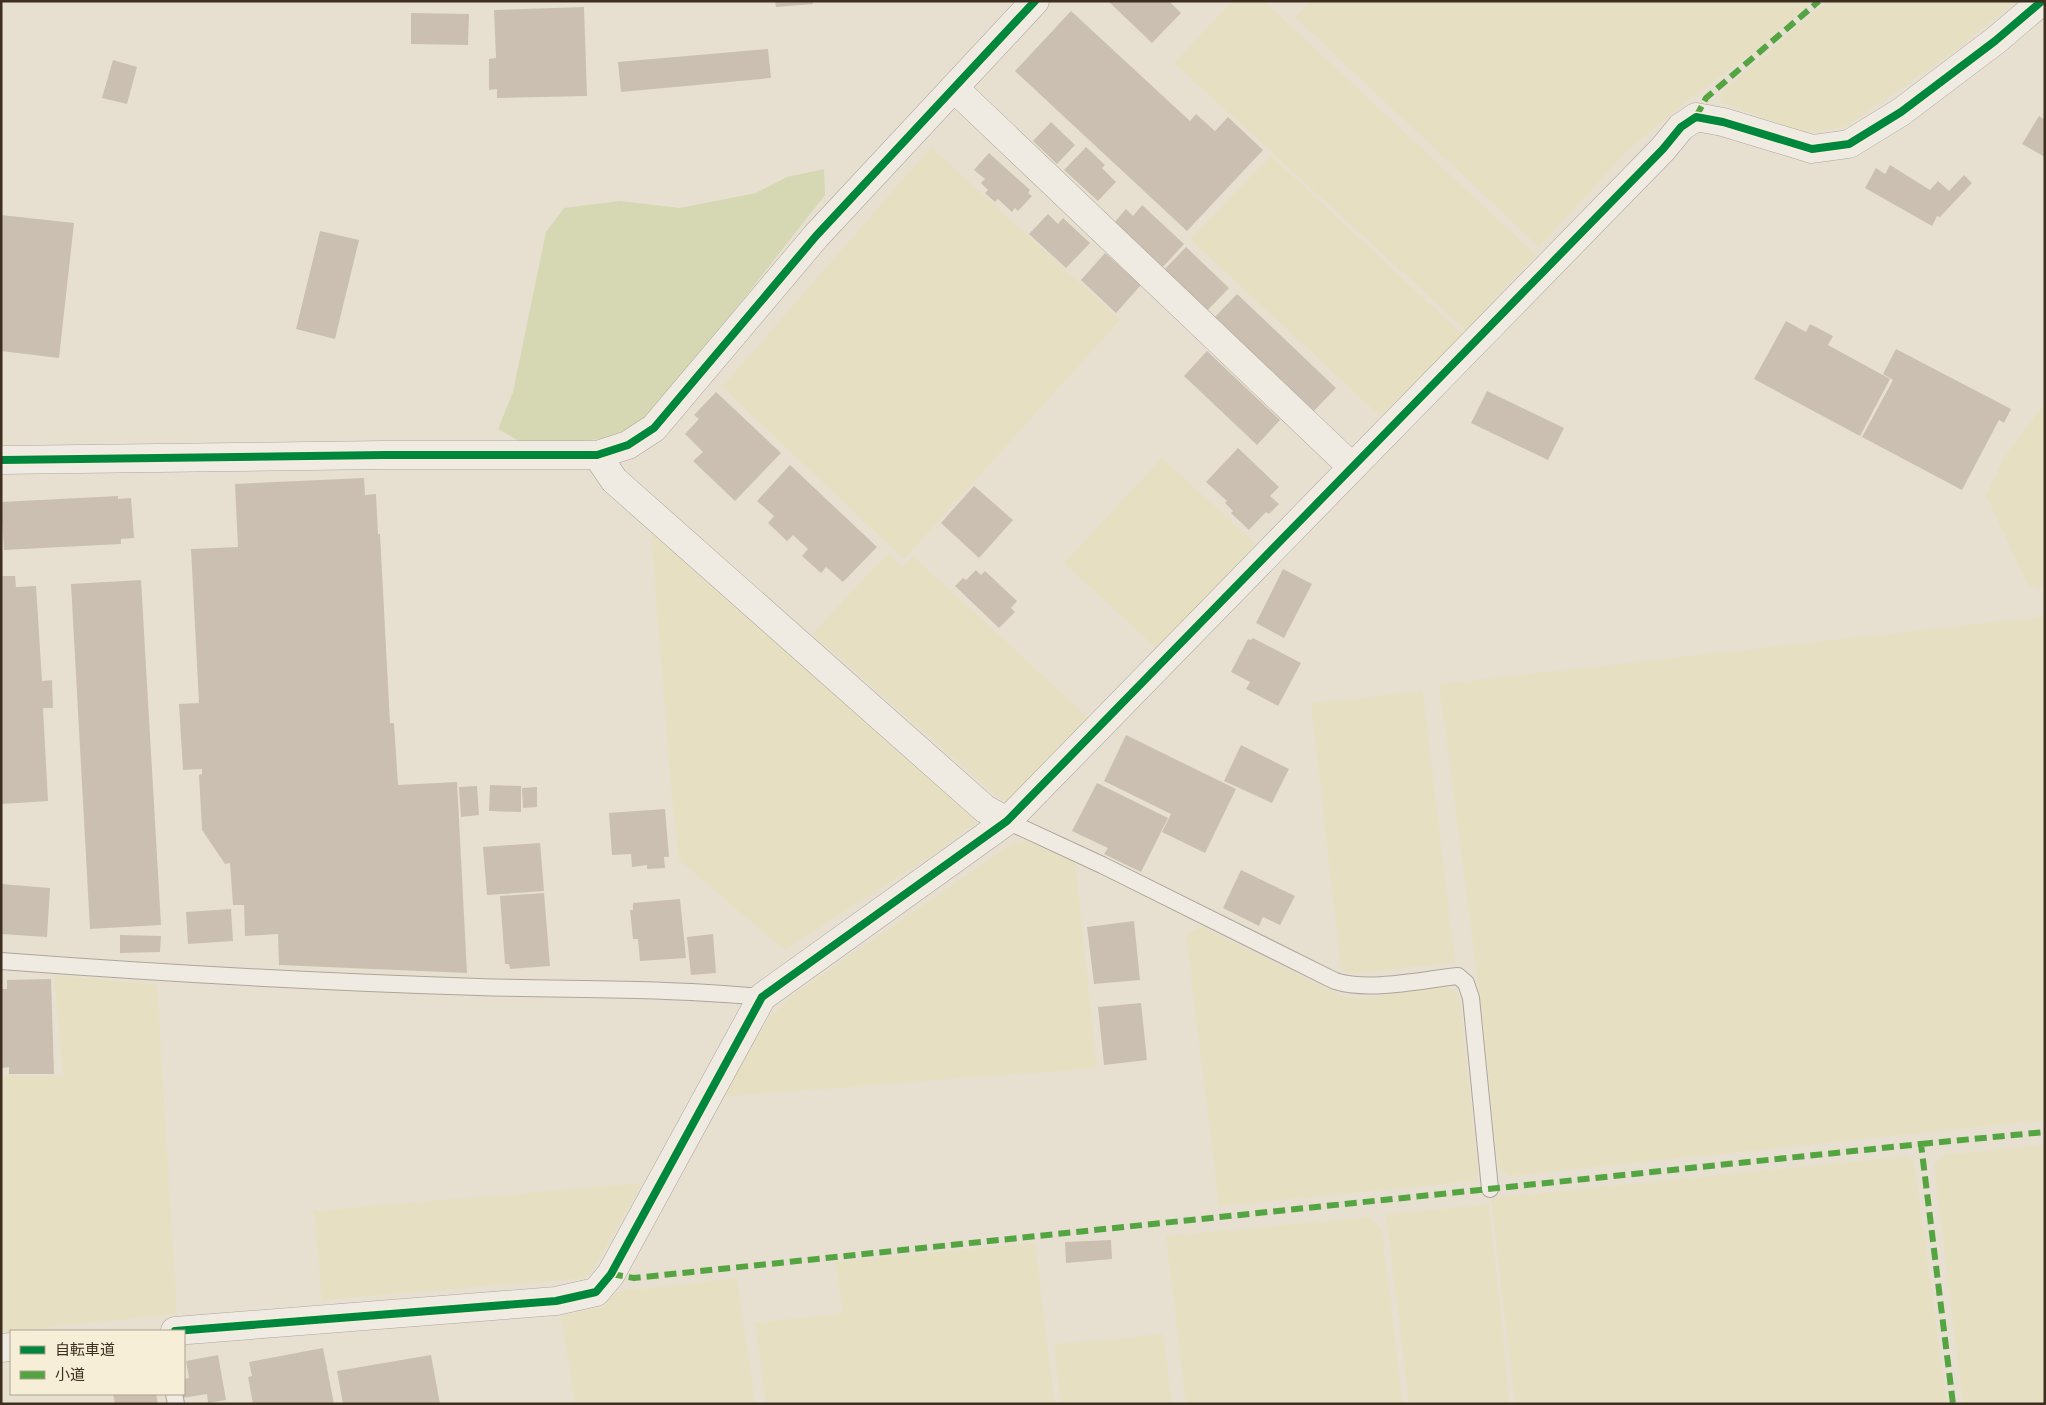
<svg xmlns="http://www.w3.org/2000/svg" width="2046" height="1405" font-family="'Zilla Slab','Noto Sans JP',serif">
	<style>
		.farmland { fill: #e6dfc2 }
		.green { fill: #d6d7b3 }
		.building { fill: #cbbfb2 }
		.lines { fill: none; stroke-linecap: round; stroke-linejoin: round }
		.service-casing { stroke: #ada599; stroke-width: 18 }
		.minor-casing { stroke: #ada599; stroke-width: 29 }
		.tertiary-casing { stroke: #ada599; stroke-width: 29 }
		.service { stroke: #efebe3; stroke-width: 16 }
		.minor { stroke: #efebe3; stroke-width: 28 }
		.tertiary { stroke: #efebe3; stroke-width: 28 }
		.quiet { stroke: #54a441; stroke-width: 6; stroke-dasharray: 12 6; stroke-linecap: butt }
		.cycleway-casing { stroke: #f7eed8; stroke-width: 11 }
		.cycleway { stroke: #00873e; stroke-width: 8 }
	</style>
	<rect width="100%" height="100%" fill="#e7e0d1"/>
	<path class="farmland" d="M1232 1H1264L1536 255 1466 330 1174 63Z
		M1310 1H1813L1762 46 1689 99 1627 151 1539 247 1295 17Z
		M1827 1H2017L1945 58 1845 127 1814 132 1797 130 1721 102V93Z
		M931 147 1120 320 904 559 722 387Z
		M1271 156 1463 335 1380 416 1190 239Z
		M2045 403V583L2039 589 2028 585 1986 495 2005 456Z
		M1162 458 1256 544 1157 649 1064 563Z
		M651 533 977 821 937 852 784 950 679 860 671 788Z
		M888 553 902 567 913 556 1093 722 1017 798 1005 801 996 795 812 634Z
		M2045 616V1120L1508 1176 1498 1166 1482 1012 1439 684Z
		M1423 691 1455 962 1354 974 1341 971 1311 703Z
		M1027 841 1075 862 1097 1068 721 1097 769 1018 794 994 1012 844Z
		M1202 927 1341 996 1357 999 1443 986 1453 989 1459 996 1478 1174 1473 1181 1219 1206 1186 935Z
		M54 975 157 985 177 1314 1 1332V1076H63Z
		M2045 1145V1404H1963L1934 1165 1943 1155Z
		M1909 1156 1914 1162 1947 1404H1515L1491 1198Z
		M642 1183 597 1263 585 1278 322 1300 314 1211Z
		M1489 1204 1510 1404H1409L1386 1215Z
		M1371 1217 1382 1231 1403 1404H1186L1166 1236Z
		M1035 1243 1055 1404H766L755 1323 843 1313 835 1262Z
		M737 1278 755 1404H575L561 1316 601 1307 616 1292Z
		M1163 1334 1172 1404H1061L1054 1344Z"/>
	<path class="green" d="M824 169 825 195 715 335 639 424 608 438 553 444 521 442 498 429 513 392 546 232 564 208 620 201 680 208 756 193 787 177Z"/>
	<path class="building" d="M775 1H812L813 4 776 7Z
		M1108 1H1169L1181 13 1152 43Z
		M584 7 587 96 497 98V89L489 90V59L496 58 494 10Z
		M1071 11 1190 121 1196 114 1215 131 1228 117 1263 150 1187 231 1015 71Z
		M411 13 469 14 468 45 411 44Z
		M768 49 771 78 621 92 618 62Z
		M113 60 137 67 127 104 102 98Z
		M2039 116 2045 120V157L2022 144Z
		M1051 122 1075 145 1057 164 1033 141Z
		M1086 147 1105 165 1102 168 1116 182 1098 201 1064 170Z
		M989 153 1030 190 1028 193 1032 196 1018 211 1015 208 1012 212 998 199 995 202 985 193 988 190 981 183 985 179 974 170Z
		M1890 165 1930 190 1938 181 1949 191 1964 175 1972 183 1940 217 1937 216 1932 226 1865 188 1876 168 1885 174Z
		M1142 205 1184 244 1162 268 1114 223 1126 209 1133 216Z
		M1048 214 1058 224 1063 218 1090 243 1066 268 1029 234Z
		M1 215 74 223 59 358 1 351Z
		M320 231 359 240 335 339 296 329Z
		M1186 247 1229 288 1203 315 1160 274Z
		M1105 253 1141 285 1116 313 1081 280Z
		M1237 294 1336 388 1312 413 1213 319Z
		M1786 321 1806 332 1810 324 1833 336 1828 345 1890 379 1860 436 1754 379Z
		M1896 349 2011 409 2004 423 1999 420 1962 490 1862 437 1893 380 1883 374Z
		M1207 351 1280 420 1257 445 1184 376Z
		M1487 391 1564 428 1548 460 1471 423Z
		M716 392 781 453 735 501 693 461 703 452 685 434 699 419 694 415Z
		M1238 448 1279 487 1270 496 1279 504 1269 514 1266 512 1249 530 1231 513 1233 511 1225 503 1227 501 1206 482Z
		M790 465 877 547 843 582 826 567 821 573 802 556 808 549 793 535 787 541 768 523 774 516 757 501Z
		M364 478 365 495 376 494 378 534H380L390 723H394L398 785 457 782 467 973 279 965 278 934 245 936 244 905H233L230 863 225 864 202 830 199 775 202 774V769L183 770 179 704 199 703 191 549 238 547 235 484Z
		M974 486 1013 520 979 558 941 523Z
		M118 496V499L131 498 134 538 121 539V544L4 550 1 502Z
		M1283 569 1312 584 1284 638 1256 623Z
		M976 570 981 575 985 571 1017 601 1011 608 1015 612 999 628 955 586 963 578 966 580Z
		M1 576H15L16 587 36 586 42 681 52 680 53 708H43L48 801 1 804Z
		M141 580 161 925 90 929 71 584Z
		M1253 638 1301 663 1278 706 1246 689 1250 682 1231 672 1248 639 1251 640Z
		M1126 735 1236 789 1205 853 1162 832 1171 814 1104 781Z
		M1241 745 1289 769 1272 803 1224 781Z
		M1097 783 1168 818 1141 872 1104 854 1108 848 1072 831Z
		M490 785 521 786V812L489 811Z
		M477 786 479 815 461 817 459 787Z
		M537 787V807L523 808 522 788Z
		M665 809 669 857H664L665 868 647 869V865L632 867 631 854 612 855 609 813Z
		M540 843 544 891 487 895 483 847Z
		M1241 870 1295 896 1280 925 1263 917 1259 926 1223 908Z
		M1 884 50 888 47 937 1 934Z
		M544 893 550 966 510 969 509 964H505L500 896Z
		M680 899 686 958 640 961 638 939H633L630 910H633V903Z
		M231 909 233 941 188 944 186 912Z
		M1134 921 1140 980 1094 984 1087 927Z
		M713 934 716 973 691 975 687 937Z
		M120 935 161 936 160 952 120 953Z
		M51 979 54 1074H9V1067L1 1068V989H7V980Z
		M1141 1003 1147 1060 1104 1065 1098 1007Z
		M1111 1240 1112 1259 1066 1263 1065 1242Z
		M323 1348 334 1404H253L248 1377 252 1376 249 1362Z
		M218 1355 226 1400 208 1403 207 1394 182 1398 184 1379 189 1378 186 1361Z
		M431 1355 440 1404H343L337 1371Z
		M113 1394H156L158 1404H115Z"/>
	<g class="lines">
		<g class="service-casing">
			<path id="service" d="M1007 821 1102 865 1335 981C1369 992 1421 980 1458 976L1466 983 1471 998 1490 1189
				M1 961C160 973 320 982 479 987 574 990 668 988 762 997
				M174 1394 176 1404"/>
		</g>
		<g class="minor-casing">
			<path id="minor" d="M954 88 1352 467
				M597 455 614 480 985 809 1007 821
				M175 1331 556 1301 596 1292 611 1274 762 997 1007 821 1663 149 1681 127 1696 117 1723 122 1812 149 1849 144 1901 112 1995 41 2042 1
				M1 1348 11 1347"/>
		</g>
		<g class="tertiary-casing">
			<path id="tertiary" d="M1 460 384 455H597L628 445 654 428 816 236 1035 1"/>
		</g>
		<use href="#service" class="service"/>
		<use href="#minor" class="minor"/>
		<use href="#tertiary" class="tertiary"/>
		<path class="quiet" d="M1696 117 1706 98 1819 1
			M1921 1144 2045 1132
			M611 1274 634 1278 1921 1144 1953 1404"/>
		<g class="cycleway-casing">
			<path id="cycleway" d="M1 460 384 455H597L628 445 654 428 816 236 1035 1
				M175 1331 556 1301 596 1292 611 1274 762 997 1007 821 1663 149 1681 127 1696 117 1723 122 1812 149 1849 144 1901 112 1995 41 2042 1"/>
		</g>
		<use href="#cycleway" class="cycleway"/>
	</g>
	<rect width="2046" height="1405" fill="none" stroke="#3d2e20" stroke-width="5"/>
	<rect x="10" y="1330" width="175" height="65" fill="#f7eed8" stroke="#ada18e"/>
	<rect x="20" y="1346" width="25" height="8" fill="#00873e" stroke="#ada18e"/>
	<text x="55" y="1355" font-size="15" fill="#3d2e20">自転車道</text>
	<rect x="20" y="1371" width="25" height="8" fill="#54a441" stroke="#ada18e"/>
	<text x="55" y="1380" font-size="15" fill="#3d2e20">小道</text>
</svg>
